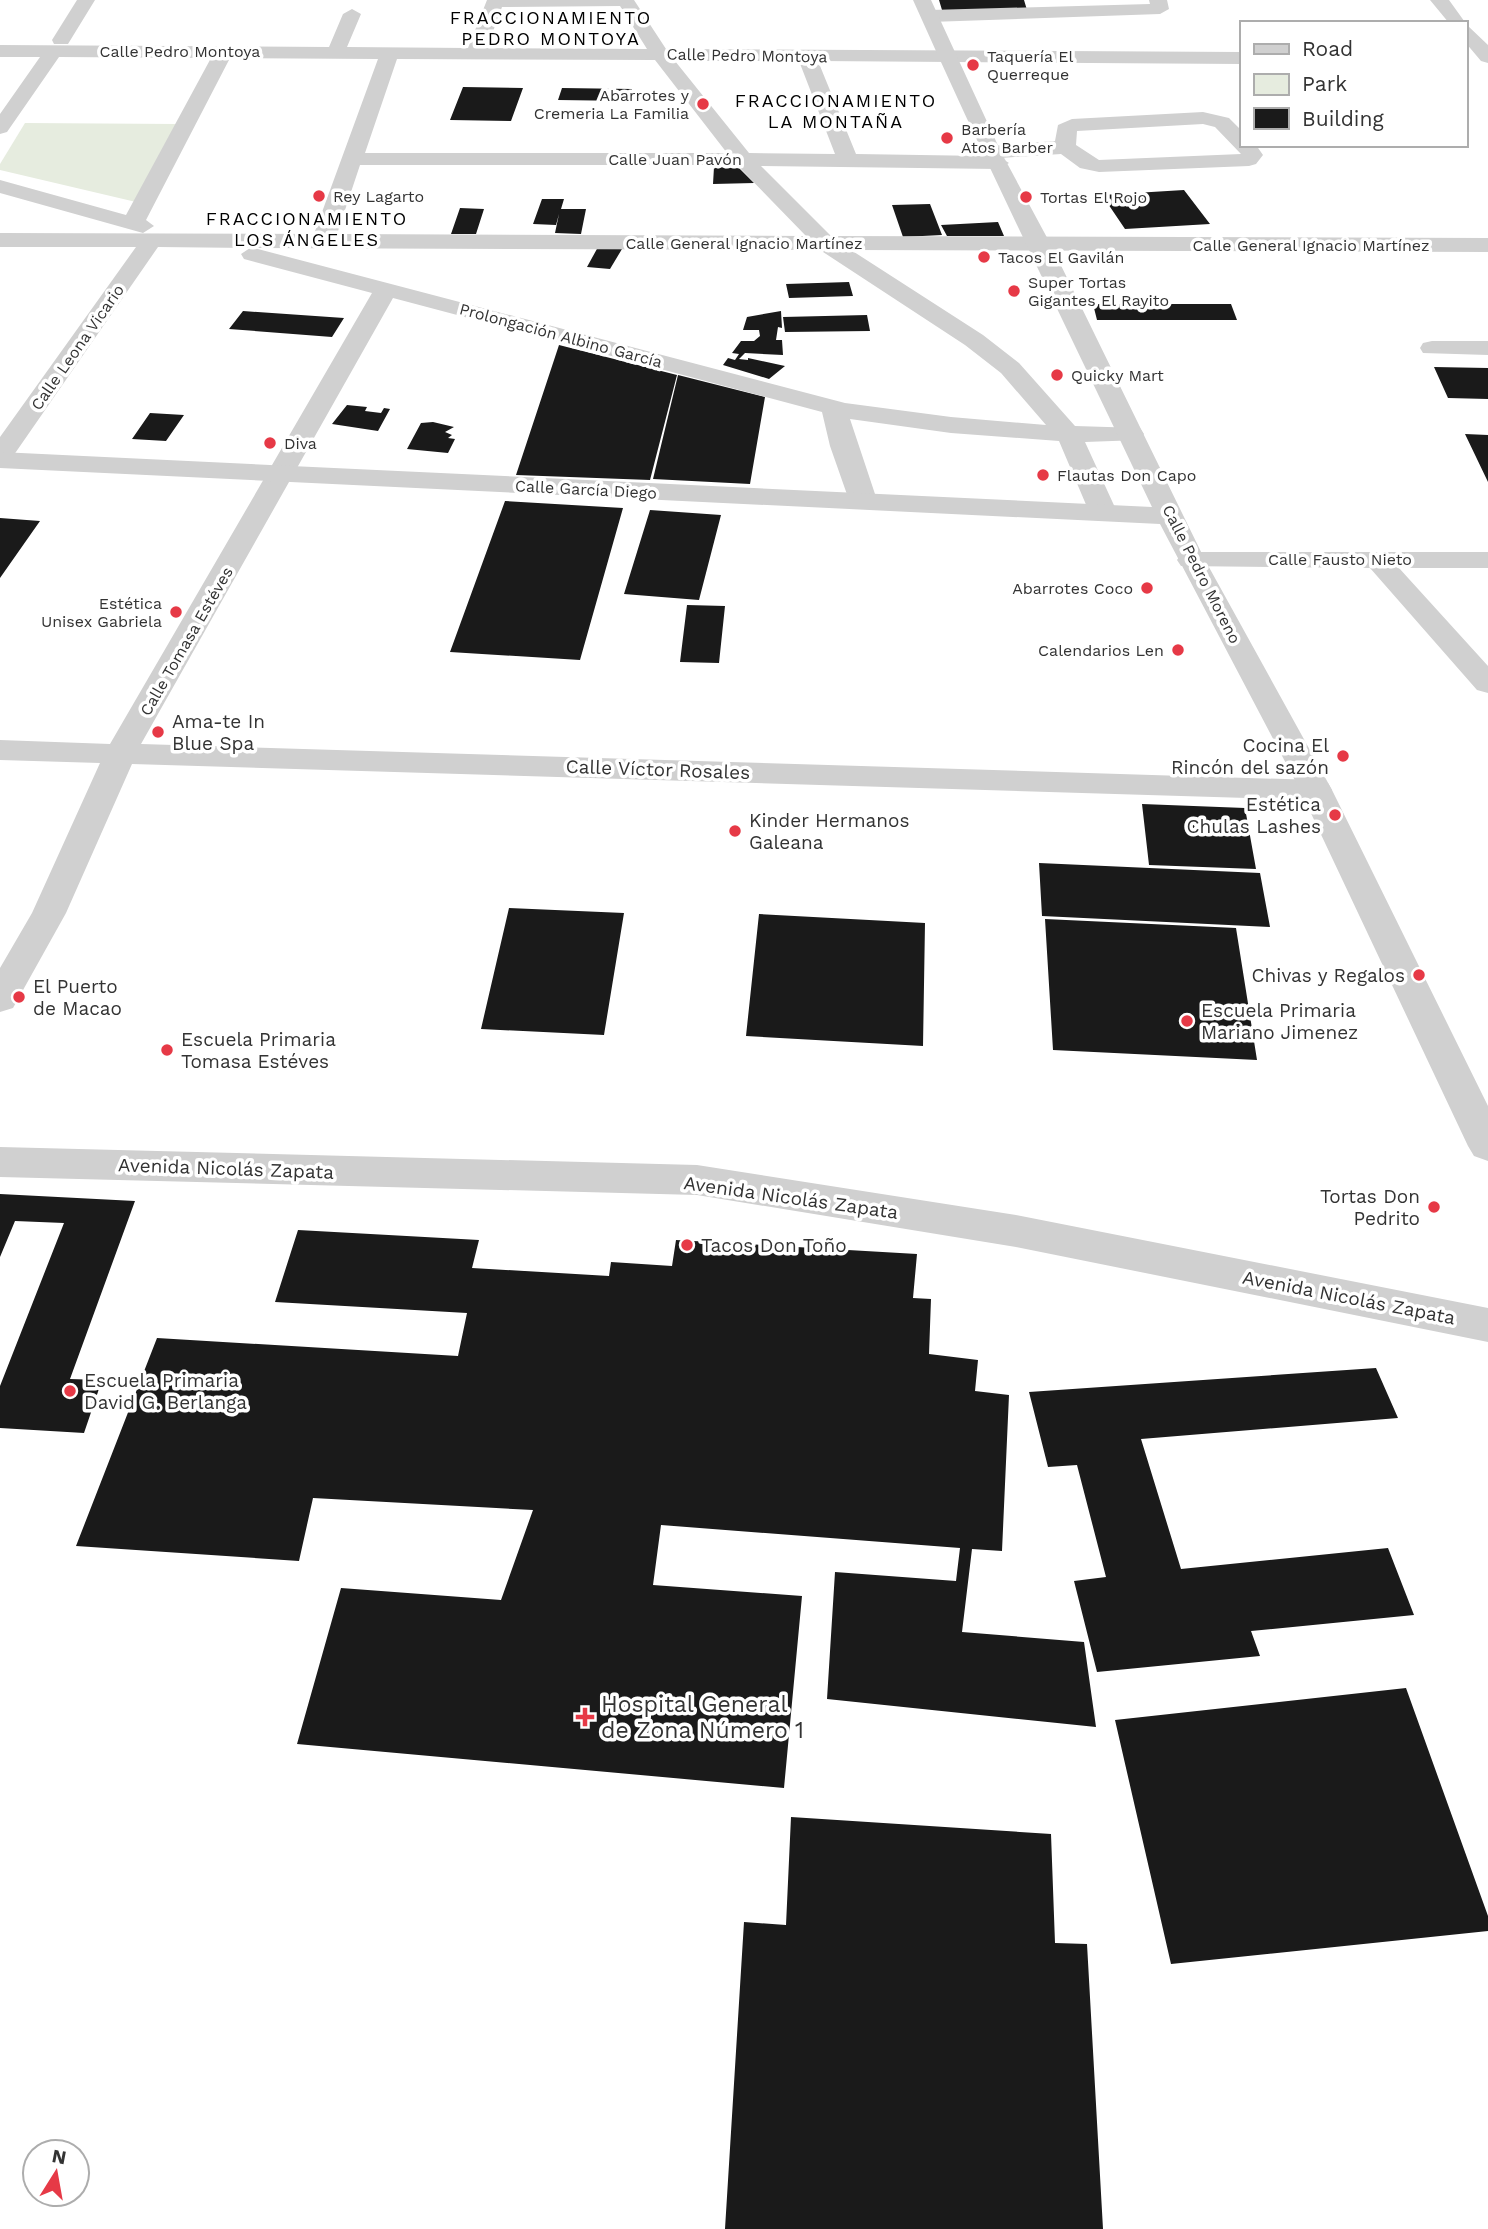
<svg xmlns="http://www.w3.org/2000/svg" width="1488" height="2229" font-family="'Work Sans',sans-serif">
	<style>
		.green { fill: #e6ecdf }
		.building { fill: #1a1a1a }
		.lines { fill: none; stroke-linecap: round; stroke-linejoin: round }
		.minor { fill: #d0d0d0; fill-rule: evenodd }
		.tertiary { fill: #d0d0d0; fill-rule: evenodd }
		.poi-dot { fill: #e63946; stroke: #fff; stroke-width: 2.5 }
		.labels { text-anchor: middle; stroke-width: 7; stroke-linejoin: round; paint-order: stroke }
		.far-street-label { font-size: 16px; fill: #333; stroke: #fff }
		.far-poi-label { font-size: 16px; fill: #333; stroke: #fff; text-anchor: start }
		.far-neighbourhood-label { font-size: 18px; letter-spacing: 2px; fill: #000; stroke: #fff }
		.poi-label { font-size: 19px; fill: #333; stroke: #fff; text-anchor: start }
		.street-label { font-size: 19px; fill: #333; stroke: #fff }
		.near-poi-label { font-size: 23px; fill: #333; stroke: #fff; text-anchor: start }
	</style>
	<rect width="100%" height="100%" fill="#fff"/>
	<path class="green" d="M25 123 178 124 136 202 0 170V164Z"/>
	<path class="building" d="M939 0H1024L1027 10H942Z
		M463 87 523 88 511 121 450 120Z
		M562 88 632 89 630 101 558 100Z
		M714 167 739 168 754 183 713 184Z
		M1184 190 1210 224 1125 229 1102 195Z
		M542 199H564L561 209H586L581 234 555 233 559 214 556 225 533 224Z
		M930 204 942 235 903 237 892 205Z
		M460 208 484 209 476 234H451Z
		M998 222 1004 236H947L941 225Z
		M598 247 622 249 610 269 587 267Z
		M849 282 853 296 789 298 786 284Z
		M1093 304H1231L1237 320H1097Z
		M243 311 344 318 332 337 229 329Z
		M781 311 782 328 778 327 776 340H782L783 355 745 353 739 359 748 360V358L785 366 769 379 723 365 728 358 735 360 739 354 732 353 741 341H754L760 336 759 330H743L747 317Z
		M867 315 870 331 785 332 783 317Z
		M559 345 677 375 650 480 516 475Z
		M1434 367 1488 368V399L1448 398Z
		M678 375 765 397 750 484 653 479Z
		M347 405 367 407 365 411 381 413 384 408 390 409 378 431 332 424Z
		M150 413 184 415 166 441 132 439Z
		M433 422 454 427 445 432 452 435 448 438 455 439 448 453 407 449 421 423Z
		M1465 434 1488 435V482Z
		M505 501 623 508 580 660 450 652Z
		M650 510 721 515 699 600 624 594Z
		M0 518 40 521 0 578Z
		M687 605 725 606 719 663 680 662Z
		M1142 804 1245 808 1256 869 1149 865Z
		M1039 863 1260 873 1270 927 1042 916Z
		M509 908 624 913 604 1035 481 1029Z
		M759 914 925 923 923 1046 746 1036Z
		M1045 919 1236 928 1257 1060 1053 1050Z
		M0 1194 135 1201 70 1379 102 1380 84 1433 0 1428V1386L64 1223 15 1221 0 1257Z
		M298 1230 479 1240 472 1268 609 1276 611 1262 672 1266 676 1240 917 1254 913 1298 931 1299 929 1354 978 1360 975 1391 1009 1395 1002 1551 972 1549 962 1632 1084 1642 1096 1727 827 1699 835 1572 956 1581 960 1548 661 1525 653 1585 802 1596 784 1788 297 1744 341 1588 501 1600 533 1510 313 1498 299 1561 76 1546 157 1338 458 1356 467 1313 275 1302Z
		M1376 1368 1398 1418 1141 1439 1181 1569 1388 1548 1414 1615 1251 1631 1260 1656 1097 1672 1074 1581 1106 1577 1077 1465 1048 1467 1029 1392Z
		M1406 1688 1488 1916V1931L1171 1964 1115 1720Z
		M791 1817 1051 1834 1055 1943 1087 1944 1103 2229H725L744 1922 786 1925Z"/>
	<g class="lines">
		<path class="minor" d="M77 0H95L68 44H54L52 40Z
			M487 0H634L666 49 1241 52V64L818 61 856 154 984 156 981 152 991 146 1055 141 1058 125 1072 119 1203 112 1229 118 1241 130V145H1256L1263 155 1256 164 1249 166 1099 172 1080 168 1061 154 1001 158 1009 163 998 169 761 166 831 236 1488 238V252L851 250 983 335 1019 363 1075 426 1140 428 1144 434 1140 440 1085 442 1118 514 1114 520H1094L1090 514 1059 441 951 433 850 419 878 503 874 509H854L850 503 830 446 822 412 393 298 141 744 1316 780 1328 783 1332 790 1328 797 1316 800 132 764 66 913 13 1008 0 1012V968L32 913 100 763 0 760V740L110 744 372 293 244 259 241 254 250 248 158 247 9 462 0 464V437L136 247H0V233L314 234 378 59 230 58 146 220 154 226 143 233 0 193V180L126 215 211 58 59 57 7 132 0 134V114L40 57H0V45L329 47 343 14 352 9 361 14 347 47 468 48ZM620 6 647 49 487 48 502 7ZM397 59 655 60 727 153H365ZM675 61H799L835 154 749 153ZM1203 124 1215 127 1241 154 1099 160 1076 145 1077 131ZM360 165H737L806 236 337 234ZM254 248 820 250 965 345 1001 373 1046 425 951 417 845 403Z
			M1149 0H1167L1169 9 1160 14 930 22 921 16 930 10 1150 4Z
			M1430 0H1449L1467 25 1488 45V63L1481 61 1465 42V23H1449Z
			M1432 341H1488V355L1423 353 1420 348 1423 343Z
			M1191 552H1488V568H1399L1488 666V693L1477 690 1370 568 1181 566 1177 560 1181 554Z"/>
		<path class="tertiary" d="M913 0H931L1001 152 1051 245 1205 560 1332 790 1488 1106V1161L1474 1156 1468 1146 1300 790 1160 524 0 468V452L1152 507C1072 338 989 171 913 0Z
			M0 1147 697 1165 1016 1215 1488 1308V1342L1016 1247 697 1195 0 1177Z"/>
	</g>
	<g class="poi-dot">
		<circle cx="973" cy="65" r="7"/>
		<circle cx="703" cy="104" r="7"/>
		<circle cx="947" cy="138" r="7"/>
		<circle cx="319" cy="196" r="7"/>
		<circle cx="1026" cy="197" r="7"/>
		<circle cx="984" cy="257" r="7"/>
		<circle cx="1014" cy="291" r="7"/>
		<circle cx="1057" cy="375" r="7"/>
		<circle cx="270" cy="443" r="7"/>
		<circle cx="1043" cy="475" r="7"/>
		<circle cx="1147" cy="588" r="7"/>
		<circle cx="176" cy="612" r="7"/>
		<circle cx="1178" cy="650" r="7"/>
		<circle cx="158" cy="732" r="7"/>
		<circle cx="1343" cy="756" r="7"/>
		<circle cx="1335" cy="815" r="7"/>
		<circle cx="735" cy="831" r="7"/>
		<circle cx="1419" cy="975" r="7"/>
		<circle cx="19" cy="997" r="7"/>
		<circle cx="1187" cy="1021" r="7"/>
		<circle cx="167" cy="1050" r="7"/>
		<circle cx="1434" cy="1207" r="7"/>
		<circle cx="687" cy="1245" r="7"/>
		<circle cx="70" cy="1391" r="7"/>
		<path d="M581.5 1706.5h7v7h7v7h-7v7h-7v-7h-7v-7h7z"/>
	</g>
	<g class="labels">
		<g class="far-street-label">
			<text x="180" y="57">Calle Pedro Montoya</text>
			<text transform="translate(747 55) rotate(1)" y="6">Calle Pedro Montoya</text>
			<text x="675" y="165">Calle Juan Pavón</text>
			<text x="744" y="249">Calle General Ignacio Martínez</text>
			<text x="1311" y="251">Calle General Ignacio Martínez</text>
			<text transform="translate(561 335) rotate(15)" y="6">Prolongación Albino García</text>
			<text transform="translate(77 347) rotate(-55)" y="6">Calle Leona Vicario</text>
			<text transform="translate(586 489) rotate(3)" y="6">Calle García Diego</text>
			<text x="1340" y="565">Calle Fausto Nieto</text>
			<text transform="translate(1202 574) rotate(63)" y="6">Calle Pedro Moreno</text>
			<text transform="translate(186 641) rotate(-60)" y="6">Calle Tomasa Estéves</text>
		</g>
		<g class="far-poi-label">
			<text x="987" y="62">Taquería El<tspan x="987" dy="18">Querreque</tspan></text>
			<text x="689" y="101" text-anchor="end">Abarrotes y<tspan x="689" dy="18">Cremeria La Familia</tspan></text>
			<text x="961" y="135">Barbería<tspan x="961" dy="18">Atos Barber</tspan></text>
			<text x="333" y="202">Rey Lagarto</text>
			<text x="1040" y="203">Tortas El Rojo</text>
			<text x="998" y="263">Tacos El Gavilán</text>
			<text x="1028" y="288">Super Tortas<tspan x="1028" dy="18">Gigantes El Rayito</tspan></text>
			<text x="1071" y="381">Quicky Mart</text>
			<text x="284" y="449">Diva</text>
			<text x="1057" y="481">Flautas Don Capo</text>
			<text x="1133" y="594" text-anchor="end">Abarrotes Coco</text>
			<text x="162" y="609" text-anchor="end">Estética<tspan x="162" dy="18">Unisex Gabriela</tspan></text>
			<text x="1164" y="656" text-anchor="end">Calendarios Len</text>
		</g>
		<g class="far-neighbourhood-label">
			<text x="551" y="24">FRACCIONAMIENTO<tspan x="551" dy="21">PEDRO MONTOYA</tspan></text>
			<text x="836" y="107">FRACCIONAMIENTO<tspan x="836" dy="21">LA MONTAÑA</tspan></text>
			<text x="307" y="225">FRACCIONAMIENTO<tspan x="307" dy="21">LOS ÁNGELES</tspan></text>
		</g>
		<g class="poi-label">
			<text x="172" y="728">Ama-te In<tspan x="172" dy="22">Blue Spa</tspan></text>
			<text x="1329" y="752" text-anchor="end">Cocina El<tspan x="1329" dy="22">Rincón del sazón</tspan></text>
			<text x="1321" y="811" text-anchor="end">Estética<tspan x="1321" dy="22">Chulas Lashes</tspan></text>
			<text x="749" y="827">Kinder Hermanos<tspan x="749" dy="22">Galeana</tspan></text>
			<text x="1405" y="982" text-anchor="end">Chivas y Regalos</text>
			<text x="33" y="993">El Puerto<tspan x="33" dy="22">de Macao</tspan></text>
			<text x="1201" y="1017">Escuela Primaria<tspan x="1201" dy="22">Mariano Jimenez</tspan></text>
			<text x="181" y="1046">Escuela Primaria<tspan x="181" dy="22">Tomasa Estéves</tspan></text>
			<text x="1420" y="1203" text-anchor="end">Tortas Don<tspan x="1420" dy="22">Pedrito</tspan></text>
			<text x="701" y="1252">Tacos Don Toño</text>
			<text x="84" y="1387">Escuela Primaria<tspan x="84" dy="22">David G. Berlanga</tspan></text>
		</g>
		<g class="street-label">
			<text transform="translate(658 769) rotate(2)" y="7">Calle Víctor Rosales</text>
			<text transform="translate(226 1168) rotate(2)" y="7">Avenida Nicolás Zapata</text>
			<text transform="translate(791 1197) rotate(8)" y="7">Avenida Nicolás Zapata</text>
			<text transform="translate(1349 1297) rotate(11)" y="7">Avenida Nicolás Zapata</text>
		</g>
		<g class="near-poi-label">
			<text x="601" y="1712">Hospital General<tspan x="601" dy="26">de Zona Número 1</tspan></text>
		</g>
	</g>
	<rect x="1240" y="21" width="228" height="126" fill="#ffffff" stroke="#adadad" stroke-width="2"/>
	<rect x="1254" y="44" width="35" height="10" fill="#d0d0d0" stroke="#adadad" stroke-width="2"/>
	<text x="1302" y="56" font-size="21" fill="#333333">Road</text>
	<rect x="1254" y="74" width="35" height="21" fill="#e6ecdf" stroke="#adadad" stroke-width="2"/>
	<text x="1302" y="91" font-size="21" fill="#333333">Park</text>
	<rect x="1254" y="108" width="35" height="21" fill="#1a1a1a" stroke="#adadad" stroke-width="2"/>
	<text x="1302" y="126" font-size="21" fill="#333333">Building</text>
	<g transform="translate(56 2173) rotate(11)"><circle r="33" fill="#ffffff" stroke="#adadad" stroke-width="2"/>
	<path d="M0-5L12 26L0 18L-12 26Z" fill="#e63946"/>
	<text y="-10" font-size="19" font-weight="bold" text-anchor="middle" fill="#333333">N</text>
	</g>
</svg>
